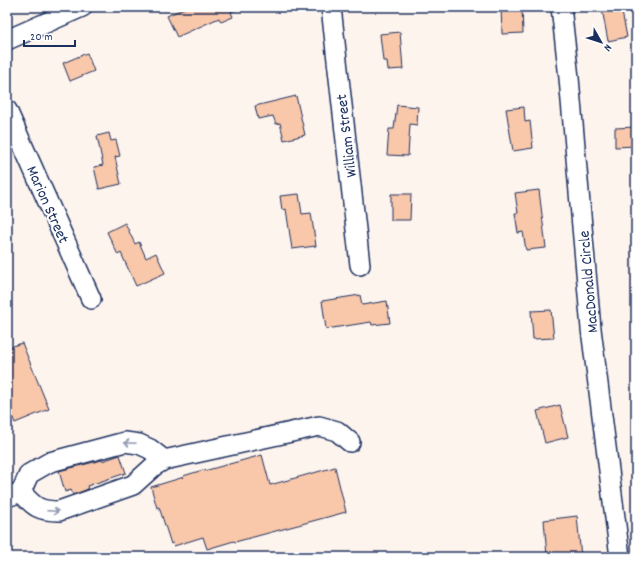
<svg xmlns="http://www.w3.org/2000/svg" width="643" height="564" font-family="Dekko,sans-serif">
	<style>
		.building { fill: #f9c7a9; stroke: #1b2f5e }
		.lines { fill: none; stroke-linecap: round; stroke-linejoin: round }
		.minor-casing { stroke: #1b2f5e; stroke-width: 22 }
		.minor { stroke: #fff; stroke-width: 19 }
		.oneway { stroke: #8d97ae }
		.labels { text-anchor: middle; stroke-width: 4; stroke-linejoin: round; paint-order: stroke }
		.street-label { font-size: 16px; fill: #1b2f5e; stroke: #fff }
	</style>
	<rect width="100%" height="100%" fill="#fef4ee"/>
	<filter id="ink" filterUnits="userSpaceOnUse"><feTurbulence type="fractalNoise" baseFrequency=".025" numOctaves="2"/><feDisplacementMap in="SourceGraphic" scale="8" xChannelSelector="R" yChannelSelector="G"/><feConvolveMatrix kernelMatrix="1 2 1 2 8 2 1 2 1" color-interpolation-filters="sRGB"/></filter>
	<g filter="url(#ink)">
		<path class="building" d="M187 7H242L231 12 233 17 221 22 219 18 177 37 167 16Z
			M501 7H522L523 33 502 34Z
			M612 7H621L627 37 608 41 602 9Z
			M400 32 403 69 388 70 387 61H383L380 34Z
			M87 53 94 71 70 81 63 63Z
			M296 96 305 135 284 140 280 123 276 124 273 116 258 119 255 106Z
			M397 105 418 107 417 125 410 124 408 156 387 155 389 129H394Z
			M524 107 525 122 530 121 533 148 513 151 506 109Z
			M635 127 636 146 615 147V128Z
			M109 133 111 141 116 140 120 156 115 157 121 184 99 189 94 167 103 165 97 136Z
			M539 190 546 248 526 250 523 232 518 233 515 213H518L515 193Z
			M299 194 302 214 311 213 316 246 292 249 286 209 282 210 280 196Z
			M391 194H411L410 220H391Z
			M125 223 135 244 139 242 146 258 156 253 165 273 136 286 121 253 118 255 107 232Z
			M360 295 362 305 387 301 390 323 372 325 371 322 326 329 322 301Z
			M551 310 554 338 533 339 531 311Z
			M22 343 49 409 15 423 7 404V348Z
			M560 405 568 437 545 443 537 411Z
			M120 455 126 473 87 486 88 489 73 495 71 490 65 492 59 471 102 460V461Z
			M262 455 270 485 335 467 346 512 235 542 234 541 207 549 203 537 174 546 173 543 171 544 159 507 157 508 151 487 184 477 183 476 203 470 204 471Z
			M577 516 581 557H559V555L547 556 544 520Z"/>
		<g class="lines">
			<g class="minor-casing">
				<path id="minor" d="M331 7 360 265
					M561 7 569 78 591 329 620 557
					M7 40 82 7
					M7 110 91 299
					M21 492C34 507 39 511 59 511L133 485 154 466 164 460 319 426 337 431 350 442
					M7 497 21 492 29 474 50 462 125 442 139 444 150 449 164 460"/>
			</g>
			<use href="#minor" class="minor"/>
		</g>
		<defs><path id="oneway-shaft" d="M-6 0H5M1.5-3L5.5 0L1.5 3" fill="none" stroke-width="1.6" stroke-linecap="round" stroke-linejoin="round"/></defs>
		<g class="oneway">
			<use href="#oneway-shaft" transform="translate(130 443) rotate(-177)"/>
			<use href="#oneway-shaft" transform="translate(53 511) rotate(3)"/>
		</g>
	</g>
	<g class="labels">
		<g class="street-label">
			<text transform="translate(345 136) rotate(-97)" y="6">William Street</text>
			<text transform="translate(49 204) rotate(66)" y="6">Marion Street</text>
			<text transform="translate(587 282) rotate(-95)" y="6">MacDonald Circle</text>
		</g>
	</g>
	<rect width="643" height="564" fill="none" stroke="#fff" stroke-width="24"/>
	<rect x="12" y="12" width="619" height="540" fill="none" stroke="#1b2f5e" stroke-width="1.5" filter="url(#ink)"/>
	<g transform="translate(601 42) rotate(129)" stroke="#ffffff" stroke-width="3" paint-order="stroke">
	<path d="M0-3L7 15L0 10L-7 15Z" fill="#1b2f5e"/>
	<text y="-6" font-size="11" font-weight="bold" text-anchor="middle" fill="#1b2f5e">N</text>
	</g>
	<path d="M24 40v6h51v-6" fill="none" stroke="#1b2f5e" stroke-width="2"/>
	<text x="30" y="40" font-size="12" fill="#1b2f5e" stroke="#ffffff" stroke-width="3" paint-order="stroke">20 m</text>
</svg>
